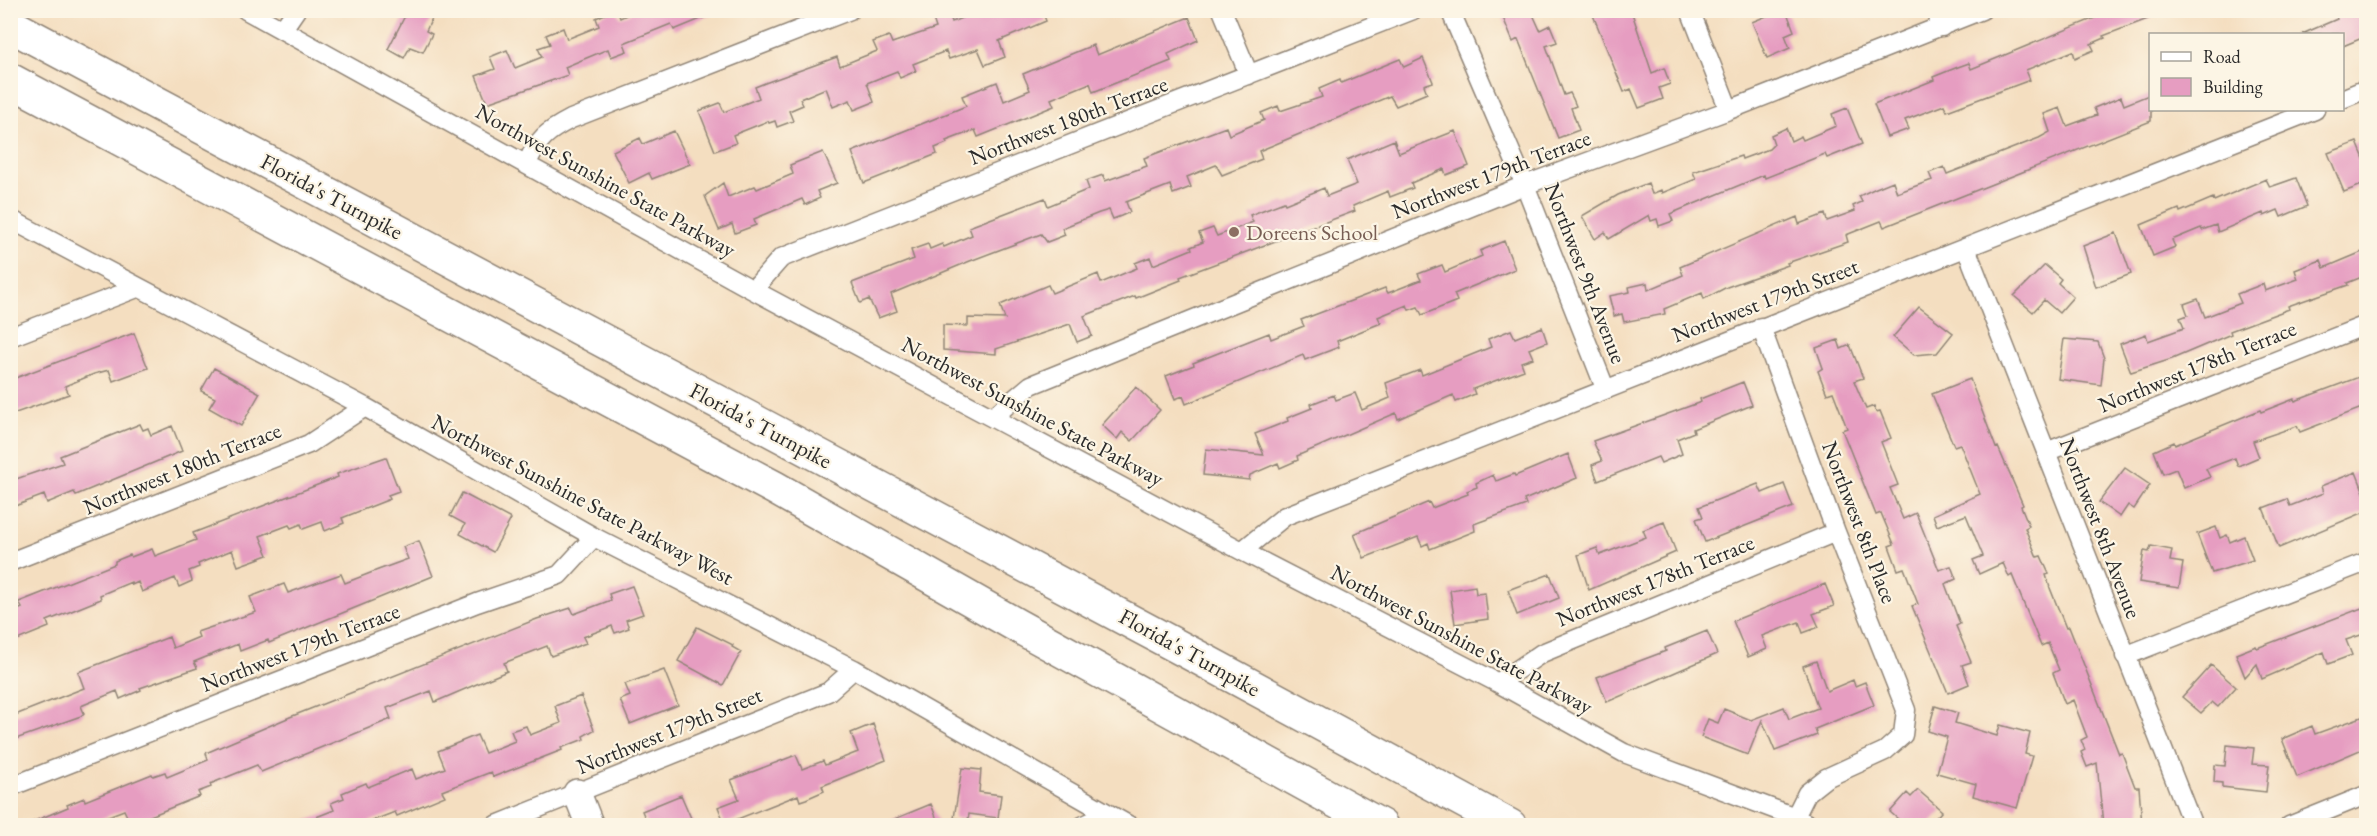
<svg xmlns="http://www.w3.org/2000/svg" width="2377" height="836" font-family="'EB Garamond',serif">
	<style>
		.building { fill: #e69dc1 }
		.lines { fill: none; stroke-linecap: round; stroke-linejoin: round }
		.street-casing { stroke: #908476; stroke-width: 21 }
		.secondary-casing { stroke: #908476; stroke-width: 30 }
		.highway-casing { stroke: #908476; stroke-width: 36 }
		.street { stroke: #fff; stroke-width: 18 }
		.secondary { stroke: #fff; stroke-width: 27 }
		.highway { stroke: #fff; stroke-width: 33 }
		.education-dot { fill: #8d6e63; stroke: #fcf5e5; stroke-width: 2 }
		.labels { text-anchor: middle; stroke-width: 4.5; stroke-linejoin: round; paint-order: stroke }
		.street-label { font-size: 22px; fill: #2b2b2b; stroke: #fcf5e5 }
		.education-label { font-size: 22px; fill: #785e54; stroke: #fcf5e5; text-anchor: start }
	</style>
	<rect width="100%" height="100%" fill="#fcf5e5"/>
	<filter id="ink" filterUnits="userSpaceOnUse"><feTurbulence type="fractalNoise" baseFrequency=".0167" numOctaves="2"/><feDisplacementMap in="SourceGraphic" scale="12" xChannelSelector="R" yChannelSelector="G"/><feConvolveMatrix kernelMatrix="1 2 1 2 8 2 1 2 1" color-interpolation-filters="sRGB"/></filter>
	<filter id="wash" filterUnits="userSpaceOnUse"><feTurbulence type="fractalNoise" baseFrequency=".008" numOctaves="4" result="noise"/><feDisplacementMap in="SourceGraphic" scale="24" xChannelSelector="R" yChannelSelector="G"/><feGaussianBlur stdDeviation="1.35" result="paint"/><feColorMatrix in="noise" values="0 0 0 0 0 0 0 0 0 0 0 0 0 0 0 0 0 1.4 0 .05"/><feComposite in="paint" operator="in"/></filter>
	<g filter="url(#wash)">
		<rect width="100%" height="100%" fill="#f4dec0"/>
		<g id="blocks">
			<path class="building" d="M408 10H436L426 31 432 34 423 52 410 47 404 58 388 49Z
				M614 10H617L620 18 637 10 720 11 674 30 671 24 624 43 627 51 611 57 608 49 565 67 568 75 487 103 476 76 495 69 490 57 507 50 515 68 542 57 538 48 550 44 546 35 563 28 567 39 599 26 596 18Z
				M981 10H1042L1046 21 999 41 1005 57 985 65 978 49 949 59 946 51 913 64 916 71 900 78 897 71 867 83 874 102 854 110 850 100 833 107 826 88 800 99 803 105 789 111 793 121 777 127 775 121 769 123 768 121 733 135 736 143 715 151 699 111 720 103 724 112 759 98 755 87 765 83 837 57 840 66 877 51 873 42 889 36 892 43 936 28 933 19 949 13 952 22Z
				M1500 10H1531L1540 30 1550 25 1557 42 1546 46 1564 95 1570 93 1573 99 1576 106 1571 108 1579 130 1558 138 1518 39 1513 42Z
				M1591 10H1631L1652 73 1664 68 1670 84 1659 88 1663 99 1639 108 1631 89 1624 92Z
				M1781 10H1786L1794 31 1785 35 1790 48 1767 58 1752 22Z
				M2114 10 2166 12 2103 36 2105 38 2091 44 2094 50 2075 58 2073 51 2026 70 2030 80 1947 111 1944 105 1905 120 1909 129 1887 137 1874 104 1934 80 1933 77 1958 67 1969 63 1971 69Z
				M2333 10H2367V36L2343 46V34H2302L2337 19Z
				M1189 17 1198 40 1168 54 1171 61 1093 92 1090 83 1051 99 1054 106 978 137 975 130 946 141 947 143 935 148 937 154 864 183 852 152 966 106 962 96 997 82 1004 101 1030 90 1023 74 1093 45 1097 55Z
				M1423 58 1433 82 1424 85 1427 93 1396 106 1390 96 1259 151 1262 159 1222 175 1216 165 1187 177 1191 187 1173 194 1170 185 1126 202 1130 212 1121 216 1113 219 1109 210 1099 213 1062 228 1065 235 1047 242 1041 234 970 261 891 294 897 311 878 318 869 299 860 303 852 283 914 259 911 250 928 244 930 249 942 244 944 247 972 235 969 227 1045 198 1048 206 1089 189 1086 181 1103 175 1105 181 1147 166 1144 158 1226 127 1229 135 1264 120 1261 113 1278 106 1280 111 1322 97 1319 89 1340 80 1341 83 1400 59 1404 67Z
				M2151 94V121L1884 227 1881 221 1846 235 1848 242 1787 263 1788 265 1727 287 1704 299 1702 293 1664 309 1665 314 1624 322 1622 314 1614 316 1609 296 1630 292 1629 287 1647 283 1648 290 1683 275 1680 267 1797 217 1799 224 1825 214 1827 221 1855 211 1853 206 1862 202 1859 196 1876 188 1893 181 1897 193 1932 180 1929 173 1944 167 1947 174 2039 138 2050 132 2044 114 2060 108 2067 126 2097 115 2094 108 2121 97 2124 105Z
				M1847 108 1862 144 1827 158 1825 154 1765 178 1764 175 1670 214 1673 221 1659 226 1657 219 1651 221 1649 215 1609 239 1605 232 1595 239 1582 216 1618 195 1648 183 1652 194 1661 190 1662 193 1696 179 1693 172 1741 156 1742 159 1769 149 1774 144 1771 135 1786 128 1791 141 1801 136 1803 140 1836 126 1832 114Z
				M674 131 690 164 652 179 649 173 629 183 613 151 640 138 643 144Z
				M1455 131 1469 166 1446 175 1444 169 1411 183 1413 188 1390 197 1388 191 1353 206 1355 211 1180 277 1181 280 1136 298 1135 296 1084 316 1092 336 1077 342 1070 324 996 349V354L943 350V325L968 326V318L1005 319 1000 305 1048 285 1052 293 1098 274 1101 283 1137 268 1135 263 1150 257 1153 265 1192 249 1191 247 1203 242 1199 233 1213 228 1217 236 1253 222 1250 215 1284 202 1285 204 1324 188 1327 196 1357 184 1347 160 1394 140 1399 153Z
				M2357 142 2367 166V183L2344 192 2328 153Z
				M823 152 837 183 817 191 820 198 805 205 802 199 754 219 756 225 735 233 732 224 719 230 705 196 723 183 728 197 755 186 757 189 793 174 790 165Z
				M2296 178 2307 206 2281 217 2278 210 2264 216 2263 213 2218 232 2216 225 2202 230 2201 228 2172 240 2175 247 2153 256 2141 225 2179 209 2180 212 2213 198 2214 201 2266 179 2270 187Z
				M2116 233 2131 274 2096 287 2083 246Z
				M1504 241 1515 269 1454 294 1457 301 1422 315 1418 307 1409 310 1407 305 1378 317 1381 323 1337 341 1339 347 1305 360 1303 355 1186 404 1183 396 1175 399 1166 376 1194 365 1193 363 1269 333 1271 339 1304 326 1301 320 1385 288 1388 293 1421 280 1418 274 1442 265 1445 272 1482 256 1480 251Z
				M2367 250V275L2347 283 2348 285 2288 306 2289 309 2230 331 2231 334 2172 359 2131 372 2120 344 2146 334 2148 341 2184 328 2180 318 2188 315 2184 304 2198 299 2205 317 2241 303 2237 294 2263 284 2265 291 2298 279 2295 270 2321 260 2324 268Z
				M2045 265 2061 279 2058 283 2073 297 2059 313 2044 300 2033 312 2014 296Z
				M1919 307 1953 333 1937 353 1914 355 1893 337Z
				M1542 327 1547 342 1529 349 1533 358 1521 362 1524 370 1473 389 1475 394 1456 402 1453 395 1398 419 1396 413 1297 456 1298 460 1280 468 1278 463 1250 475 1249 480 1203 475 1206 449 1264 455 1255 434 1288 421 1287 418 1312 408 1311 404 1334 395 1336 400 1355 393 1362 410 1390 398 1386 383 1420 370 1422 375 1491 347 1488 339 1511 330 1515 338Z
				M134 333 148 368 113 381 109 370 94 374 65 386 69 394 10 415V380Z
				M2064 339 2098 342 2104 358 2101 385 2058 379Z
				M1838 340 1841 349 1850 345 1863 378 1854 381 1866 409 1874 406 1876 412 1880 411 1891 438 1881 442 1898 485 1890 488 1903 519 1916 513 1939 570 1951 566 1956 579 1945 584 1960 624 1956 626 1971 662 1962 665 1969 684 1948 693 1912 606 1918 604 1904 568 1898 570 1889 546 1894 544 1881 513 1876 515 1842 430 1847 428 1833 392 1827 394 1818 371 1823 368 1816 348Z
				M214 368 260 393 241 426 209 408 215 398 201 391Z
				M2367 374V406L2300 432 2297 426 2253 441 2259 457 2238 466 2235 458 2206 469 2210 477 2184 488 2176 469 2163 474 2154 451 2174 442 2175 445 2260 410 2261 412 2294 399 2295 401Z
				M1970 379 1996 448 1998 447 2023 505 2021 506 2029 526 2025 528 2037 557 2041 556 2049 574 2046 575 2050 588 2066 628 2069 627 2119 754 2122 753 2135 787H2139L2142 825H2103L2097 763 2087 767 2081 752 2085 750 2081 740 2087 737 2073 700 2065 704 2053 673 2059 670 2048 643 2041 646 2012 575 2009 577 2003 563 1979 574 1973 560 1983 556 1966 515 1937 526 1933 515 1980 494 1960 444 1954 446 1932 394Z
				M1743 382 1752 405 1693 429 1694 432 1677 439 1682 454 1661 463 1658 457 1598 481 1592 465 1602 461 1593 441 1701 402 1700 399Z
				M1136 387 1160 410 1132 441 1122 432 1117 439 1102 425Z
				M140 424 143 430 148 428 151 435 172 426 182 451 76 495 74 492 47 503 44 495 10 508V481L63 463 60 456Z
				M1568 454 1577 478 1524 500 1526 505 1474 524 1475 531 1430 549 1428 543 1422 546 1418 537 1364 558 1354 534 1429 502 1432 508 1468 494 1467 491 1477 487 1476 483 1493 475 1496 481 1514 474 1515 476Z
				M386 457 399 491 388 495 390 499 342 518 344 523 325 531 322 522 303 529 301 524 291 528 289 525 260 536 268 555 238 566 232 550 198 564 199 567 189 571 192 581 179 587 175 578 142 592 138 582 132 585 131 582 100 595 101 599 47 621 49 627 10 643V613L22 608 19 602 115 564V561L130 555 131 557 152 549 155 556 196 540 193 533 338 477 337 474Z
				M2125 468 2150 485 2134 509 2128 505 2120 517 2099 502Z
				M2356 472 2367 500V511L2279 548 2263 508 2287 499 2290 506 2323 493 2321 486Z
				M1758 484 1762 493 1784 484 1793 507 1705 542 1696 519 1703 517 1699 507Z
				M462 493 511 519 493 552 460 534 465 524 450 516Z
				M1664 522 1676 552 1589 590 1578 555 1597 548 1600 555 1646 537 1643 530Z
				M2216 527 2220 538 2227 535 2230 542 2244 536 2253 560 2212 573 2197 534Z
				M419 541 433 576 269 643 268 640 240 651 238 644 194 662 197 668 140 688 141 690 120 699 117 691 81 706 84 713 81 716 10 741V717L84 688 78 672 169 637 173 648 199 637 197 632 256 612 250 597 284 584 288 593 341 574 345 583 378 570 408 559 403 547Z
				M2151 546 2172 550 2170 561 2183 563 2179 588 2139 582 2144 551 2149 552Z
				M1550 574 1559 598 1517 615 1508 590Z
				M1825 584 1834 606 1813 614 1819 627 1803 633 1799 622 1762 636 1767 649 1748 657 1733 621Z
				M632 586 643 614 626 620 629 628 615 633 612 626 583 637 586 643 551 656 547 646 504 663 507 671 435 702 431 691 387 708 391 719 261 772 257 765 210 784 211 787 198 792 200 796 148 817 150 821 131 825 124 810 95 821 96 825H25L68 807 67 805 84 798 85 801 152 774 153 776 165 772 167 777 208 760 206 753 290 717 537 619 571 608 574 614 611 600 609 594Z
				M1475 586 1476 594 1485 593 1488 619 1455 624 1450 590Z
				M2367 606V633L2346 640 2352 655 2328 664 2324 652 2262 679 2257 664 2245 677 2236 654 2256 646 2257 648Z
				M697 627 733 645 732 647 741 652 723 685 678 661Z
				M1707 631 1717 654 1607 702 1597 677 1666 651 1665 648Z
				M1816 661 1827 691 1853 680 1855 686 1865 682 1874 705 1815 729 1817 735 1775 751 1762 720 1748 755 1701 737 1708 719 1718 723 1724 709 1751 720 1784 707 1789 719 1818 708 1803 666Z
				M2211 665 2236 687 2218 707 2212 702 2201 713 2182 697Z
				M664 670 678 705 630 724 620 700 630 696 625 684Z
				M581 696 594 730 583 736 584 739 561 748 562 750 493 777 491 772 442 791 445 796 397 816 395 812 361 825H296L334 810 331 803 344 798 342 793 366 783 368 787 412 769 416 779 445 768 438 751 477 735 485 753 515 741 511 731 526 726 530 735 561 723 555 706Z
				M1935 706 1958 713 1955 723 1997 736 2000 725 2030 733 2025 754 2032 756 2017 808 1973 796 1976 784 1937 773 1947 737 1928 731Z
				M2367 715V747L2297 777 2282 739 2312 726 2315 734Z
				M873 724 886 760 822 786 824 791 806 799 800 801 798 795 725 824 718 807 739 799 731 780 796 755 802 769 823 761 825 765 858 752 851 733Z
				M2227 745 2254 748 2252 764 2269 765 2266 792 2222 787V783L2214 782 2215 765 2225 766Z
				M962 768 981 770 979 792 1001 795 998 818 969 814 968 820 954 818Z
				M1918 790 1942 811 1929 825H1905L1890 812 1907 793 1911 797Z
				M681 795 694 825H648L642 811Z
				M931 804 938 822 930 825H880Z"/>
		</g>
	</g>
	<g filter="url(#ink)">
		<use href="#blocks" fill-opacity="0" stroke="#908476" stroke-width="1.5"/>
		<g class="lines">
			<g class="street-casing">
				<path id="street" d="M246 10 753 290 1242 551 1498 683 1624 753 1795 817 1811 826
					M1222 10 1249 75
					M1450 10 1525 185 1605 388
					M1690 10 1729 110
					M1935 10 1942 27
					M283 29 296 10
					M2342 99 2366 89
					M527 163C539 138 546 132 571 119L850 10
					M10 219 365 407 594 537 854 669 1130 826
					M1966 248 2193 826
					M753 290 781 258 1413 10
					M1761 327 1836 532 1906 710 1903 735 1885 751 1826 778 1807 793 1795 817
					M10 337 137 288
					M994 416 1031 385 1525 185 1729 110 1982 10
					M2046 452 2366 325
					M1242 551 1285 516 2315 110
					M10 562 309 444 365 407
					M2125 656 2366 562
					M1498 683 1542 653 1836 532
					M10 787 477 603 559 575 594 537
					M494 826 828 692 854 669
					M1082 826 1108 814
					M2289 826 2366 795"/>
			</g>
			<g class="secondary-casing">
				<path id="secondary" d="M577 793 590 826"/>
			</g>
			<g class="highway-casing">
				<path id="highway" d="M10 25C510 291 1012 555 1510 826
					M10 80 775 488 1016 625 1381 826"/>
			</g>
			<use href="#street" class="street"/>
			<use href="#secondary" class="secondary"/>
			<use href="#highway" class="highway"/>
		</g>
	</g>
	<circle class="education-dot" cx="1234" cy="232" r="6"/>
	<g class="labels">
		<g class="street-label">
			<text transform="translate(1068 120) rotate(-21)" y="8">Northwest 180th Terrace</text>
			<text transform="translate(1491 174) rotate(-21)" y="8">Northwest 179th Terrace</text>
			<text transform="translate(606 180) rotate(29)" y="8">Northwest Sunshine State Parkway</text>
			<text transform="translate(332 196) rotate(28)" y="8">Florida's Turnpike</text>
			<text transform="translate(1586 273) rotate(69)" y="8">Northwest 9th Avenue</text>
			<text transform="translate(1765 300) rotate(-21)" y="8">Northwest 179th Street</text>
			<text transform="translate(2197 366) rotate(-22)" y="8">Northwest 178th Terrace</text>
			<text transform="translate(1033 411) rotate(28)" y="8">Northwest Sunshine State Parkway</text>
			<text transform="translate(761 425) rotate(28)" y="8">Florida's Turnpike</text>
			<text transform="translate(182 468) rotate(-22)" y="8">Northwest 180th Terrace</text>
			<text transform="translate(583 499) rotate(28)" y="8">Northwest Sunshine State Parkway West</text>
			<text transform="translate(1860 522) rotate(69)" y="8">Northwest 8th Place</text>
			<text transform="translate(2101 528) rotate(69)" y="8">Northwest 8th Avenue</text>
			<text transform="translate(1655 580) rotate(-22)" y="8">Northwest 178th Terrace</text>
			<text transform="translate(1462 639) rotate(28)" y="8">Northwest Sunshine State Parkway</text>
			<text transform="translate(300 647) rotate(-21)" y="8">Northwest 179th Terrace</text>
			<text transform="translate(1190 652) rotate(29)" y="8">Florida's Turnpike</text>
			<text transform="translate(669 730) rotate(-22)" y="8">Northwest 179th Street</text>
		</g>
		<g class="education-label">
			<text x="1246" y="240">Doreens School</text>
		</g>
	</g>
	<rect width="2377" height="836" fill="none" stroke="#fcf5e5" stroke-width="36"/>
	<rect x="2149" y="33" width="195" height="78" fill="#fcf5e5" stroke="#a8a49b" stroke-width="1.5"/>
	<rect x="2161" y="52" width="30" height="9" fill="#ffffff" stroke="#a8a49b" stroke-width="1.5"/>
	<text x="2203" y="63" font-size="18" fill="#2b2b2b">Road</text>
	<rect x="2161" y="78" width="30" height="18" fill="#e69dc1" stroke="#a8a49b" stroke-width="1.5"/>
	<text x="2203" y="93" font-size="18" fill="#2b2b2b">Building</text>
</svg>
